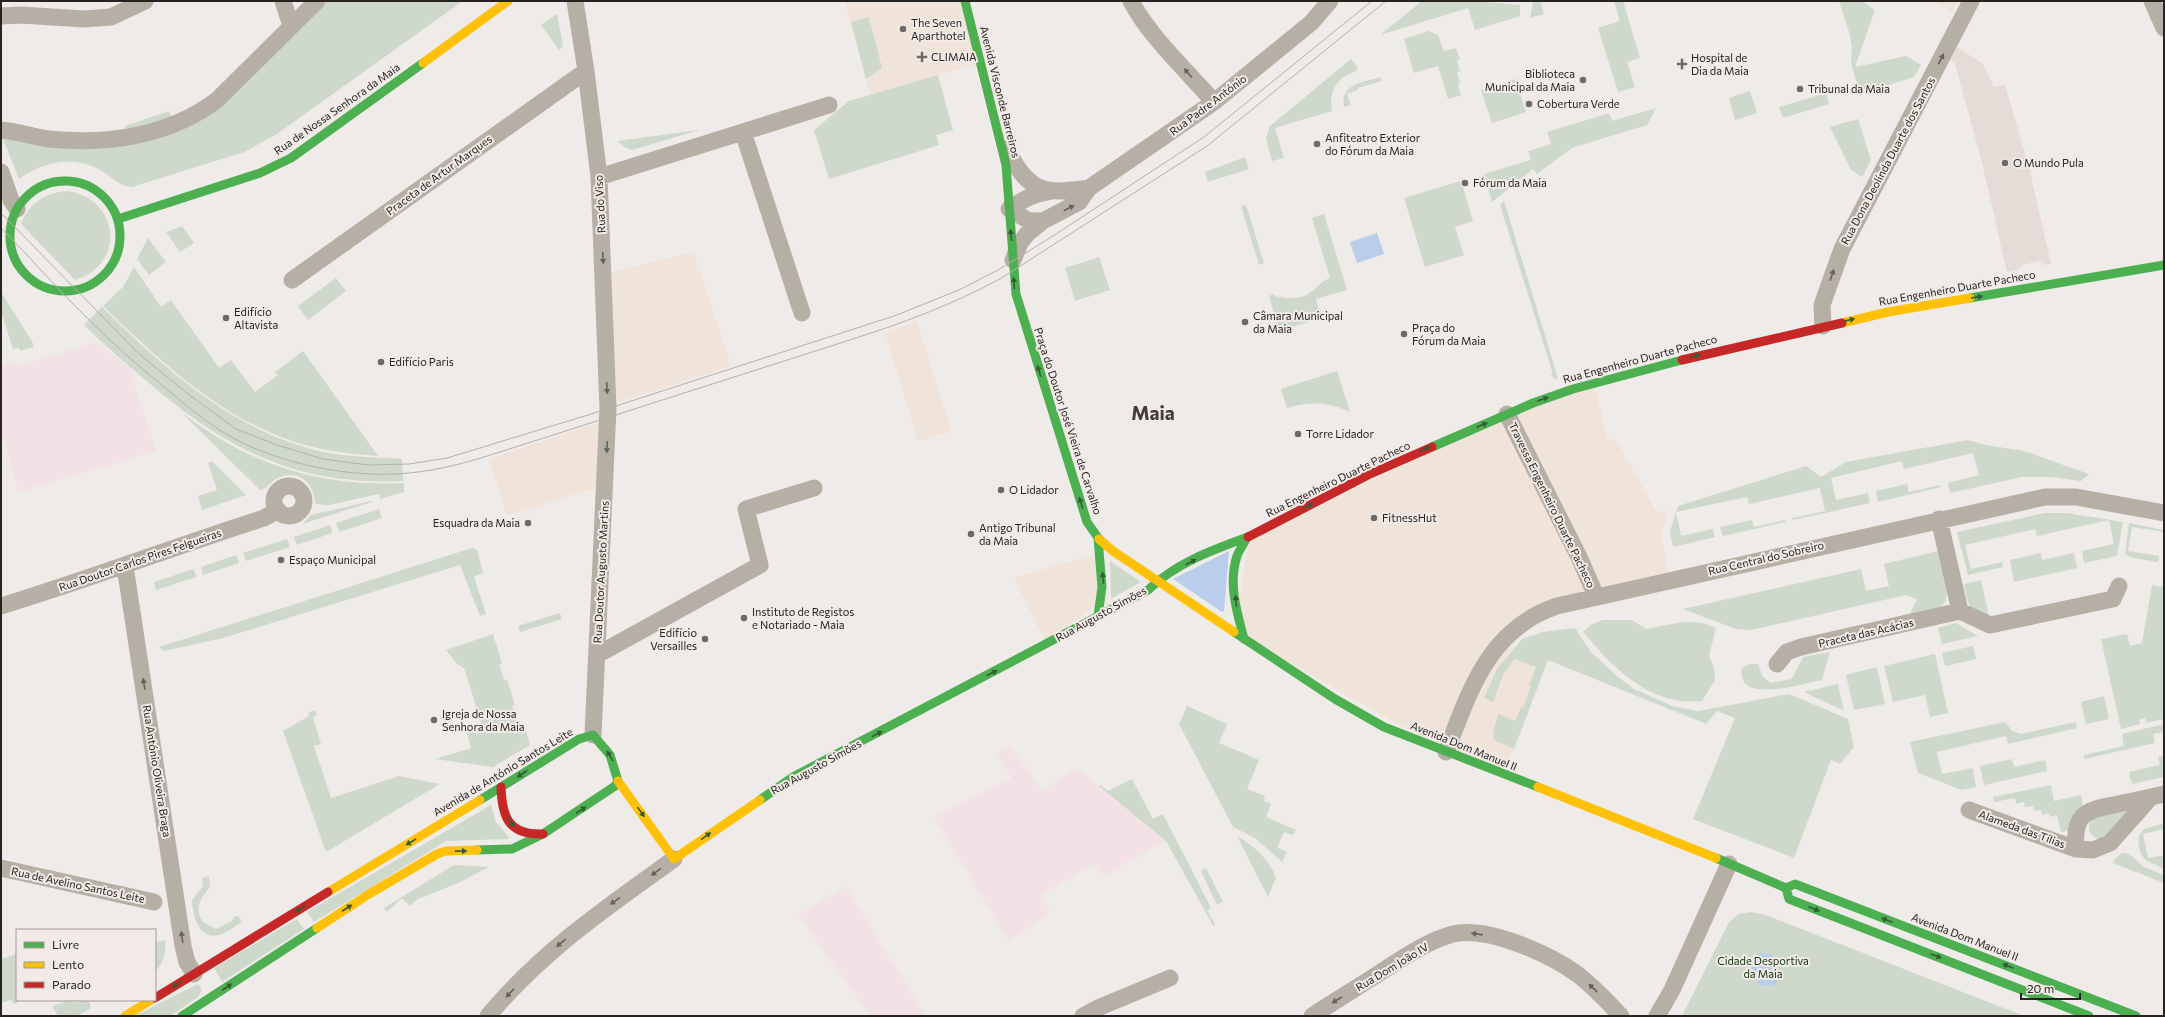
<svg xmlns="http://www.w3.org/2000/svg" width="2165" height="1017" font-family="Commissioner,sans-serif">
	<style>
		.commercial { fill: #f0e4da }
		.industrial { fill: #f2e2e6 }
		.built { fill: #e6dcd7 }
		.green { fill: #ced9cb }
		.water { fill: #b8ceeb }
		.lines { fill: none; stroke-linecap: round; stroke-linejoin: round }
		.street { stroke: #b6afa5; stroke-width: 17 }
		.fast { stroke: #4caf50; stroke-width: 9 }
		.slow { stroke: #ffc107; stroke-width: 9 }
		.jam { stroke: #c62828; stroke-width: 9 }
		.tram { stroke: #b6b0ab; stroke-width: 1 }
		.oneway { fill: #67625c }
		.oneway2 { fill: #355b34 }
		.poi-dot { fill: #6c6967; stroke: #f2eae6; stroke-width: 1.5 }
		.labels { text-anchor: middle; stroke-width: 4; stroke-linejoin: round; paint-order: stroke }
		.poi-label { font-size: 11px; fill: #262321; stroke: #f2eae6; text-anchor: start }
		.street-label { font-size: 11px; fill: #262321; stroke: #f2eae6 }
		.park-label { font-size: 11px; fill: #0b350e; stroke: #f2eae6 }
		.town-label { font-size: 19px; font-weight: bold; fill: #433c39; stroke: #f2eae6 }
	</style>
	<rect width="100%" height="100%" fill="#efebe9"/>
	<path class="commercial" d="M845 1H962L979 63 870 95Z
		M1932 1H1958L1952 12Z
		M694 252 731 366 610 405 606 274Z
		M917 321 951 431 918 441 885 333Z
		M1594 383 1608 441 1615 438 1657 513 1668 509 1661 534 1669 578 1597 594 1509 414Z
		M1506 416 1594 595 1495 645 1444 750 1246 638 1238 611 1249 539Z
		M606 420 603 485 507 516 489 459Z
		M1098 553 1101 602 1046 642 1014 578Z
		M1502 643 1548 660 1504 772 1450 752Z"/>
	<path class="industrial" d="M97 342 134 372 131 374 156 451 19 492 4 441 1 442V367L17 362 19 366Z
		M1010 746 1042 791 1077 768 1166 841 1103 876 1096 863 1041 895 1050 912 1009 941 934 818 1012 779 997 753Z
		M846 886 924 1014 921 1016H870L798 915Z"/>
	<path class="built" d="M1957 47 1982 63 1994 87 2005 85 2029 167 2051 264 2044 265 2039 261 2022 265 2019 270 2007 272 1981 159 1955 64 1950 60Z"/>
	<path class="green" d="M325 1H463L277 134 244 152 132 187C118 186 112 176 100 170 73 155 42 162 19 179L2 137H162Z
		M1422 1H1475L1520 5V16L1475 30 1468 8 1380 35Z
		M1533 1H1540L1544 14 1530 18Z
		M1614 1H1623L1640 58 1627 62 1635 87 1618 92 1598 28 1620 21Z
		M1839 1H1862L1875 10 1855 67 1906 56 1921 65 1914 77 1860 94 1851 63 1852 49 1850 35Z
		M557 14 563 46 559 50 541 25Z
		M869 17 882 68 866 79 851 22Z
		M1428 31 1438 35 1444 51 1456 48 1460 59 1457 60 1460 71 1457 72 1460 82 1458 84 1461 95 1448 99 1438 66 1414 73 1404 39Z
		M1351 59 1358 68C1356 72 1352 72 1348 75 1334 81 1329 96 1332 111L1275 128 1284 158 1272 161 1266 138 1270 126Z
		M938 75 953 130 936 135 939 145 829 179 814 130 849 101Z
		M1381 77 1382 81 1358 88V90L1347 94 1351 105 1344 107C1339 84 1364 82 1381 77Z
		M1515 79 1526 112 1492 123 1481 90Z
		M1750 91 1757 113 1735 120 1729 98Z
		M1826 93 1829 104 1783 118 1779 107Z
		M1656 108 1647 125 1572 148 1537 174 1533 169 1492 202 1484 174 1531 160 1528 151 1551 144 1547 132 1609 113 1612 121Z
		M169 111 172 119 127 130 125 126Z
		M1858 119 1871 160 1862 177 1851 170 1830 127Z
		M699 130 632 150 626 148 617 141Z
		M1245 157 1249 169 1208 182 1205 172Z
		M1461 181 1473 221 1455 227 1464 255 1425 267 1404 198Z
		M69 191C121 201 125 265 75 280L21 224C30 202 46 192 69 191Z
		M1504 201 1551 355 1558 379H1555L1551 375 1553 374 1500 205Z
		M1246 205 1264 263 1259 265 1241 206Z
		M1324 214 1347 290 1316 299 1321 318 1279 331 1269 296 1274 294 1275 296C1287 299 1302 300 1312 291 1320 285 1320 282 1330 278L1312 218Z
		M182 226 194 243 180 252 166 232Z
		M148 238 166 262 149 275 137 259Z
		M1099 257 1110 290 1075 301 1065 268Z
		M134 267 161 307 171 300 219 368 231 360 255 392 278 375 275 372 303 351 378 456C354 454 332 452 309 446 227 425 162 363 103 306L123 287Z
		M336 278 346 291 308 320 298 306Z
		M1 292 32 341 34 347 20 351 19 348 13 349 1 311Z
		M102 307C165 369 234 432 323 452 349 457 376 457 402 459L403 481C294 486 224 448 143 378 123 361 103 344 84 325Z
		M1337 371 1350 412C1329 402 1309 401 1287 408L1281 389Z
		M182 413C251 465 317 487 404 483V492L380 499 379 494 329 505 315 504C315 485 299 469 280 477 271 480 269 488 260 490Z
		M1968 440 1986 445 2024 451 2089 474 2081 481 2051 477H2022L1950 493 1948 483 1979 475 1973 453 1904 469 1902 461 1831 478 1836 500 1868 493 1870 503 1793 520 1792 518 1825 511 1820 488 1749 504 1747 497 1676 512 1681 536 1713 529 1715 537 1673 547 1670 531 1678 506 1806 466 1821 477 1846 462Z
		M212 461 246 495 202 510 198 496 217 490 208 463Z
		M1907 484 1909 492 1940 485 1941 487 1878 502 1876 491Z
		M371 501 372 502 302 524 311 515Z
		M379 509 382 518 339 532 336 523Z
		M2045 513H2067L2123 522 2117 556 2084 563 2082 551 2114 544 2109 520 2037 536 2035 529 1965 545 1971 569 2002 562 2003 567 1968 575 1957 532Z
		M1752 520 1754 527 1785 520V522L1723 536 1720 527Z
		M2129 523 2164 530V532L2132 527 2128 551 2159 556 2158 562 2129 557 2125 554Z
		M330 525 332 533 297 545 294 537Z
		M287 539 290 547 246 561 243 553Z
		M472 548 477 550 483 573 474 577 486 614 480 616 460 565 223 638 164 651 159 647Z
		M1938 551 1947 592 1946 601 1940 607 1909 616 1917 599 1906 595 1751 630 1736 629 1683 609 1861 569 1866 591 1889 586 1884 564Z
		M2041 553 2042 560 2074 553 2077 568 2014 582 2010 560Z
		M236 555 239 563 203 575 201 567Z
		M1110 561 1141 582 1111 599Z
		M194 569 196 577 156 590 154 582Z
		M1981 580 1989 616C1966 607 1969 607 1964 584Z
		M2152 585 2164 587V719L2146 723 2145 718 2139 720 2140 724 2121 729 2101 639 2127 634 2130 646 2142 643Z
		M560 613 562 619 520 632 518 626Z
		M1603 620H1632L1646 629C1671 625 1692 616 1716 628L1709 656 1714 668 1715 680 1702 701C1651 707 1613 668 1583 632L1592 624Z
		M1956 623 1978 636 1942 644 1938 628Z
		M1575 628 1591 652 1618 677 1634 689 1672 706 1698 711 1789 694 1848 719 1854 747 1840 764 1831 760 1794 858 1693 819 1735 718 1717 711 1706 724 1548 660 1514 749 1494 740 1493 732 1498 714 1515 721 1521 707 1523 708 1531 686 1529 685 1536 667 1515 659 1503 675 1493 702 1484 698 1497 669 1522 639 1543 632Z
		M493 634 502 663 499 664 504 680 507 679 515 705 512 706 517 723 520 722 522 728 525 727 530 745 493 767 435 759 471 748 467 733 483 728 464 668 457 664 446 650Z
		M1973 646 1976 659 1945 666 1942 653Z
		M1830 652 1822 680C1804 683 1735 706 1742 668L1750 664H1758L1763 677 1771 683 1792 679 1803 657Z
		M1935 654 1948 713 1930 717 1925 695 1893 702 1884 666Z
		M1877 667 1885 704 1854 710 1846 675Z
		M1838 684 1844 711 1804 692Z
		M2104 696 2109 719 2086 724 2081 702Z
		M1187 706 1227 724 1219 743 1259 760 1247 789 1265 796 1264 801 1271 804 1266 817 1296 830 1293 835 1284 832 1277 847 1287 852 1282 862 1255 838 1233 827 1179 724Z
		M315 710 317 715 313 717 321 744 314 746 331 798 399 776 440 784 326 852 283 731 309 716 308 713Z
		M2005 722 2012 731 2021 734 2076 722 2077 728 2008 744 2006 736 1937 752 1942 774 1973 768 1976 787 1962 790 1918 773 1910 742Z
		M2164 724V732L2153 734 2155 743 2084 759V755L2124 746 2122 734Z
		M2164 756V777L2132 784 2129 772 2160 765 2158 757Z
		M2012 759 2014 767 2045 760 2047 771 1984 785 1980 766Z
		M1132 779 1153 819 1163 814 1211 908 1207 910 1215 924 1214 927 1166 841 1099 786 1101 785 1108 791Z
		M2051 785 2054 801 2081 795 2083 806 2072 830 2061 832 2057 815 2050 817 2049 813 2042 815 2041 810 2034 811 2033 806 2025 807 2024 802 2016 804 2015 798 1994 802 1993 797Z
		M491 805 496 822 509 837 508 839 446 841 314 922 307 912Z
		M2132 809 2110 835 2099 840 2090 834 2089 824 2094 818Z
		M2164 823V829L2143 834 2148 858 2164 855V869L2144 859C2138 850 2135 837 2144 829Z
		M1237 836C1254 846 1269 859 1276 878L1268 897Z
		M2122 853 2129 854 2144 867 2164 875V883L2113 863 2116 858Z
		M454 865 489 867 458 883 418 899 410 906 402 898 387 912 384 908Z
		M1206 868 1223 902 1217 905 1201 871Z
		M209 876 210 887C200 899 194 908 203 922L216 929 232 921 234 916 239 917 242 922C235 926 227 933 219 935 198 940 193 915 192 900L203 886 202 878Z
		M1750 912 1763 914 2024 1016H1682L1729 922 1739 914Z
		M297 919 304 929 222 982 214 968Z
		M155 938 156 942 165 940C166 953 164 962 155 972Z
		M17 954V989L15 990 19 1002 13 1004 11 1000 1 1003V959Z
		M198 984 202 990 197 998 170 1016H134Z
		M71 1000 73 1003 89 1000 91 1008 77 1016H58L52 1006Z"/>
	<path class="water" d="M1377 233 1384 254 1357 263 1350 242Z
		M1229 551 1224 611 1222 612 1173 579Z
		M1759 953 1772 955 1781 976 1774 986 1759 985 1750 964Z"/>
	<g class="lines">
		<path class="street" d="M283 1 291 26
			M575 1 586 71 599 177 608 408 593 735
			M1131 1C1149 36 1188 72 1214 102
			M2152 1 2164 28
			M1 16 21 15 84 19 111 17 145 1
			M1 130C17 131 33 137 49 139 108 145 169 136 217 100L317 1
			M743 132 802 313
			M1007 149C1028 192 1044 195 1089 188
			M1 172 11 200 17 209
			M599 177 829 105
			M1043 221H1029L1009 209C1024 199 1035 193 1052 191
			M1013 260 1020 243 1027 234 1043 221 1079 202 1089 188 1214 102 1311 23 1330 1
			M292 280 586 71
			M1823 326 1822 305 1842 249 1971 1
			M1507 414 1579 557 1596 596
			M274 501a15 15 0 1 1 30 0a15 15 0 1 1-30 0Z
			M1939 519 1960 611 1990 625 2113 599 2119 586
			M125 566 183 946 187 962 194 974
			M1 606C90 579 176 546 264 518L278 510
			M597 655 760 565 746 509 814 488
			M1777 664 1787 652 1801 647 1960 611
			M1446 752C1470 691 1488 629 1557 606L2045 497H2076L2164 513
			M1969 810 2076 849C2073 816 2084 810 2114 805 2126 802 2139 800 2151 797
			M2076 849 2093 850 2110 843 2151 797 2164 794
			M1 868 154 902
			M488 1016C542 951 606 908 674 859
			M1083 1016 1100 1007 1170 978
			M1312 1016C1335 1001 1358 987 1381 972 1403 958 1427 941 1453 934 1488 926 1549 954 1577 974 1593 986 1607 1001 1621 1016
			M1657 1016 1672 990 1729 864"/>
		<path class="fast" d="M965 1 1006 165 1016 294 1087 522 1099 539
			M10 236a55 55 0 1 1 110 0a55 55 0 1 1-110 0Z
			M118 219 260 173 291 158 423 63
			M1970 298 2164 265
			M1432 447 1533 403 1573 389 1682 360
			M1098 538 1102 587 1098 616
			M1234 632 1335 699 1384 727 1538 787
			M1244 639C1237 612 1228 584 1237 556 1239 550 1244 544 1247 537
			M760 800 793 777 1148 590C1176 563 1212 550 1248 537
			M477 850 512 849 543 834 615 786 618 781 610 755 593 735 579 739 480 800
			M1716 858 1786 888 1795 884 2136 1016
			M1786 888 1789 899 2089 1016
			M182 1016 317 928"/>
		<path class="slow" d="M423 63 508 1
			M1842 323 1888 312 1970 298
			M1099 539 1113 551 1234 632
			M618 781 674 859 760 800
			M1538 787 1716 858
			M328 892 480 800
			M317 928 369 894 437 854 446 851 477 850
			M125 1016 151 1000"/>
		<path class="jam" d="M1682 360 1842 323
			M1248 537 1368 475 1432 447
			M501 787C502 818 509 835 543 834
			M155 998 328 892"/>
		<path class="tram" d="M1 213 139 354 188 394 236 429 277 445 323 459 368 465 409 464 447 458 588 415 897 315 961 289 998 270 1053 236 1204 137 1372 1
			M1 228C31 258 58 290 89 320 112 343 137 365 163 386 184 404 207 423 231 437 280 464 353 479 409 473 442 470 472 461 503 451L856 338C906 322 953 304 1000 279L1207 146 1386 1"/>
	</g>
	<defs><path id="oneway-solid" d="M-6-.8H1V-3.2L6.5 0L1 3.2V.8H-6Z"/></defs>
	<g class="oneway">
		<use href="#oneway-solid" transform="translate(1941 59) rotate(-63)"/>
		<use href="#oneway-solid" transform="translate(1188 73) rotate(-131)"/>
		<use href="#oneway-solid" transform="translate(1069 208) rotate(-28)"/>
		<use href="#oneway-solid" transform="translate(603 258) rotate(87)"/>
		<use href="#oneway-solid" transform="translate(1832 275) rotate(-72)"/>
		<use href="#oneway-solid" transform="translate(607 388) rotate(87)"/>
		<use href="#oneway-solid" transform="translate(607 447) rotate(93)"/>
		<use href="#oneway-solid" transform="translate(144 684) rotate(-99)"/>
		<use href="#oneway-solid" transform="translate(656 872) rotate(144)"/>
		<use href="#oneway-solid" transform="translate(615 901) rotate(145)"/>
		<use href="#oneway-solid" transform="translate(1477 934) rotate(-172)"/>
		<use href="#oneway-solid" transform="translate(182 937) rotate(-98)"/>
		<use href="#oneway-solid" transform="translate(561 943) rotate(140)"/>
		<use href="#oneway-solid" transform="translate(1593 988) rotate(-137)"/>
		<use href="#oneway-solid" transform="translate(510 993) rotate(133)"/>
		<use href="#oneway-solid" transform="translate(1337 1000) rotate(148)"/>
	</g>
	<g class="oneway2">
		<use href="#oneway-solid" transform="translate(1011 235) rotate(-95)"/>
		<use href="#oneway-solid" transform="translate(1014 283) rotate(-94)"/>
		<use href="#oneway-solid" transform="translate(1977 297) rotate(-9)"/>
		<use href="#oneway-solid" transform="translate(1849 320) rotate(-13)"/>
		<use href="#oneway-solid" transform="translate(1695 356) rotate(-14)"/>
		<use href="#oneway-solid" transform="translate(1039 371) rotate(-107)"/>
		<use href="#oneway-solid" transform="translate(1543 399) rotate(-19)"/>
		<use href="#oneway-solid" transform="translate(1482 425) rotate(-23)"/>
		<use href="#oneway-solid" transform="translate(1425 449) rotate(-24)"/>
		<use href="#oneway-solid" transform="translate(1081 503) rotate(-108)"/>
		<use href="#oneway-solid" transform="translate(1308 506) rotate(-27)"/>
		<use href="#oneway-solid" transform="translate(1191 562) rotate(-28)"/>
		<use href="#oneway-solid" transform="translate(1103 578) rotate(-95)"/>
		<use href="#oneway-solid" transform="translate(1236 601) rotate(-96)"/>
		<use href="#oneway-solid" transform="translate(992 673) rotate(-28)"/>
		<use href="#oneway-solid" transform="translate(877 734) rotate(-28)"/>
		<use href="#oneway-solid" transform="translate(610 756) rotate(-120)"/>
		<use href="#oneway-solid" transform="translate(522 774) rotate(147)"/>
		<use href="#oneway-solid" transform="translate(581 810) rotate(-33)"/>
		<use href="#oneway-solid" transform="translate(641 812) rotate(54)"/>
		<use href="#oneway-solid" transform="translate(511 822) rotate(54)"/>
		<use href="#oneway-solid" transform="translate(706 836) rotate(-36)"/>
		<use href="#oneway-solid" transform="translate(411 842) rotate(149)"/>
		<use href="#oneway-solid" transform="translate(461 851) rotate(-1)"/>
		<use href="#oneway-solid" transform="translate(347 908) rotate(-33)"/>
		<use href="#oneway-solid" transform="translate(300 909) rotate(149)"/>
		<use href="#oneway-solid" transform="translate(1814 909) rotate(21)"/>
		<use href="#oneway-solid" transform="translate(1887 920) rotate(-159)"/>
		<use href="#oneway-solid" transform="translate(1936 956) rotate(21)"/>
		<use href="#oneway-solid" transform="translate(2008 966) rotate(-159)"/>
		<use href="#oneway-solid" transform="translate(177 984) rotate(148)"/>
		<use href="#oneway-solid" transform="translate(227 987) rotate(-33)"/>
	</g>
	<g class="poi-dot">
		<circle cx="903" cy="29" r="4"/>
		<path d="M920 51h4v4h4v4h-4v4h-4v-4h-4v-4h4z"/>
		<path d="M1680 58h4v4h4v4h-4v4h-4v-4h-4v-4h4z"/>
		<circle cx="1583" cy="80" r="4"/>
		<circle cx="1800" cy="89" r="4"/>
		<circle cx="1529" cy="104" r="4"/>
		<circle cx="1317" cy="144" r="4"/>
		<circle cx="2005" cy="163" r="4"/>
		<circle cx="1465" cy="183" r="4"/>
		<circle cx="226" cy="318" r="4"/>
		<circle cx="1245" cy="322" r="4"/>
		<circle cx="1404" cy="334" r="4"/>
		<circle cx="381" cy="362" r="4"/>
		<circle cx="1298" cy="434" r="4"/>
		<circle cx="1001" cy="490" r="4"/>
		<circle cx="1374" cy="518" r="4"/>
		<circle cx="528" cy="523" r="4"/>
		<circle cx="971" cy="534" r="4"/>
		<circle cx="281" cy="560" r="4"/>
		<circle cx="744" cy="618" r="4"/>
		<circle cx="705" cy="639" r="4"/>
		<circle cx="434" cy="720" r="4"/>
	</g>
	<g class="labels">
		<g class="poi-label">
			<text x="911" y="27">The Seven<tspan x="911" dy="13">Aparthotel</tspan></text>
			<text x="931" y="61">CLIMAIA</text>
			<text x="1691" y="62">Hospital de<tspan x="1691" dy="13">Dia da Maia</tspan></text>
			<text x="1575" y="78" text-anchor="end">Biblioteca<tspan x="1575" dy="13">Municipal da Maia</tspan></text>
			<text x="1808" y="93">Tribunal da Maia</text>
			<text x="1537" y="108">Cobertura Verde</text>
			<text x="1325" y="142">Anfiteatro Exterior<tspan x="1325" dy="13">do Fórum da Maia</tspan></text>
			<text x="2013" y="167">O Mundo Pula</text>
			<text x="1473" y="187">Fórum da Maia</text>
			<text x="234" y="316">Edifício<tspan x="234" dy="13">Altavista</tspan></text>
			<text x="1253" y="320">Câmara Municipal<tspan x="1253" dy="13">da Maia</tspan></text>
			<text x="1412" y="332">Praça do<tspan x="1412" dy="13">Fórum da Maia</tspan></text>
			<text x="389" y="366">Edifício Paris</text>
			<text x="1306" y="438">Torre Lidador</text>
			<text x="1009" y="494">O Lidador</text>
			<text x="1382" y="522">FitnessHut</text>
			<text x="520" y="527" text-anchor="end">Esquadra da Maia</text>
			<text x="979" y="532">Antigo Tribunal<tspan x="979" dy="13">da Maia</tspan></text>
			<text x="289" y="564">Espaço Municipal</text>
			<text x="752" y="616">Instituto de Registos<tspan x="752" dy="13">e Notariado - Maia</tspan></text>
			<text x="697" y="637" text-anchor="end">Edifício<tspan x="697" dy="13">Versailles</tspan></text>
			<text x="442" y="718">Igreja de Nossa<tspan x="442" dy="13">Senhora da Maia</tspan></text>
		</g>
		<g class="street-label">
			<text transform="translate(1000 92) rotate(76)" y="4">Avenida Visconde Barreiros</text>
			<text transform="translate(1208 105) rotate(-37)" y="4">Rua Padre António</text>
			<text transform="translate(337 109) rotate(-35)" y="4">Rua de Nossa Senhora da Maia</text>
			<text transform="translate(1888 161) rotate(-62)" y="4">Rua Dona Deolínda Duarte dos Santos</text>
			<text transform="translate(439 175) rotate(-36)" y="4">Praceta de Artur Marques</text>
			<text transform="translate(600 204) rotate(-93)" y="4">Rua do Viso</text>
			<text transform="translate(1957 288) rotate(-10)" y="4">Rua Engenheiro Duarte Pacheco</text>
			<text transform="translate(1640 359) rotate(-15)" y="4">Rua Engenheiro Duarte Pacheco</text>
			<text transform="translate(1068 421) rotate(72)" y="4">Praça do Doutor José Vieira de Carvalho</text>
			<text transform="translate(1338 479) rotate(-26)" y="4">Rua Engenheiro Duarte Pacheco</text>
			<text transform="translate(1552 505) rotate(64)" y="4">Travessa Engenheiro Duarte Pacheco</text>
			<text transform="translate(1766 558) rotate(-13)" y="4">Rua Central do Sobreiro</text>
			<text transform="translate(140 560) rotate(-19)" y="4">Rua Doutor Carlos Pires Felgueiras</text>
			<text transform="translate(601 572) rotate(-87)" y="4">Rua Doutor Augusto Martins</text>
			<text transform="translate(1101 614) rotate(-29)" y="4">Rua Augusto Simões</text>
			<text transform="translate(1866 633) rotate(-13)" y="4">Praceta das Acácias</text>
			<text transform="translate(1464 746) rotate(22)" y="4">Avenida Dom Manuel II</text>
			<text transform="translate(816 767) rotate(-29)" y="4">Rua Augusto Simões</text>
			<text transform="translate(157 771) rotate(81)" y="4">Rua António Oliveira Braga</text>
			<text transform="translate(503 772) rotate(-31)" y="4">Avenida de António Santos Leite</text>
			<text transform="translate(2022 829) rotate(20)" y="4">Alameda das Tílias</text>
			<text transform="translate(78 885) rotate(12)" y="4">Rua de Avelino Santos Leite</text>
			<text transform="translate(1965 937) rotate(21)" y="4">Avenida Dom Manuel II</text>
			<text transform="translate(1392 967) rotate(-31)" y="4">Rua Dom João IV</text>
		</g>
		<g class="park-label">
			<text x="1763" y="965">Cidade Desportiva<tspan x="1763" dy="13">da Maia</tspan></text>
		</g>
		<g class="town-label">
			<text x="1153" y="420">Maia</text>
		</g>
	</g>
	<rect width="2165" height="1017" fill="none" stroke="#262321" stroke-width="4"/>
	<rect x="16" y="929" width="140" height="72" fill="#f2eae6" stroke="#a09a97"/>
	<rect x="24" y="942" width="20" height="6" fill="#4caf50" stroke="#a09a97"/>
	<text x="52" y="949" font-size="12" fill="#262321">Livre</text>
	<rect x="24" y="962" width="20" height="6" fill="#ffc107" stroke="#a09a97"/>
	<text x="52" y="969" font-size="12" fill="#262321">Lento</text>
	<rect x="24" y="982" width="20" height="6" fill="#c62828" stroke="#a09a97"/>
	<text x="52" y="989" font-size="12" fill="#262321">Parado</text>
	<path d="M2021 993v6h59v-6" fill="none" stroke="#262321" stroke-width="2"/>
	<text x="2027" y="993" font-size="12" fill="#262321" stroke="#f2eae6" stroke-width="3" paint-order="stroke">20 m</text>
</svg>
